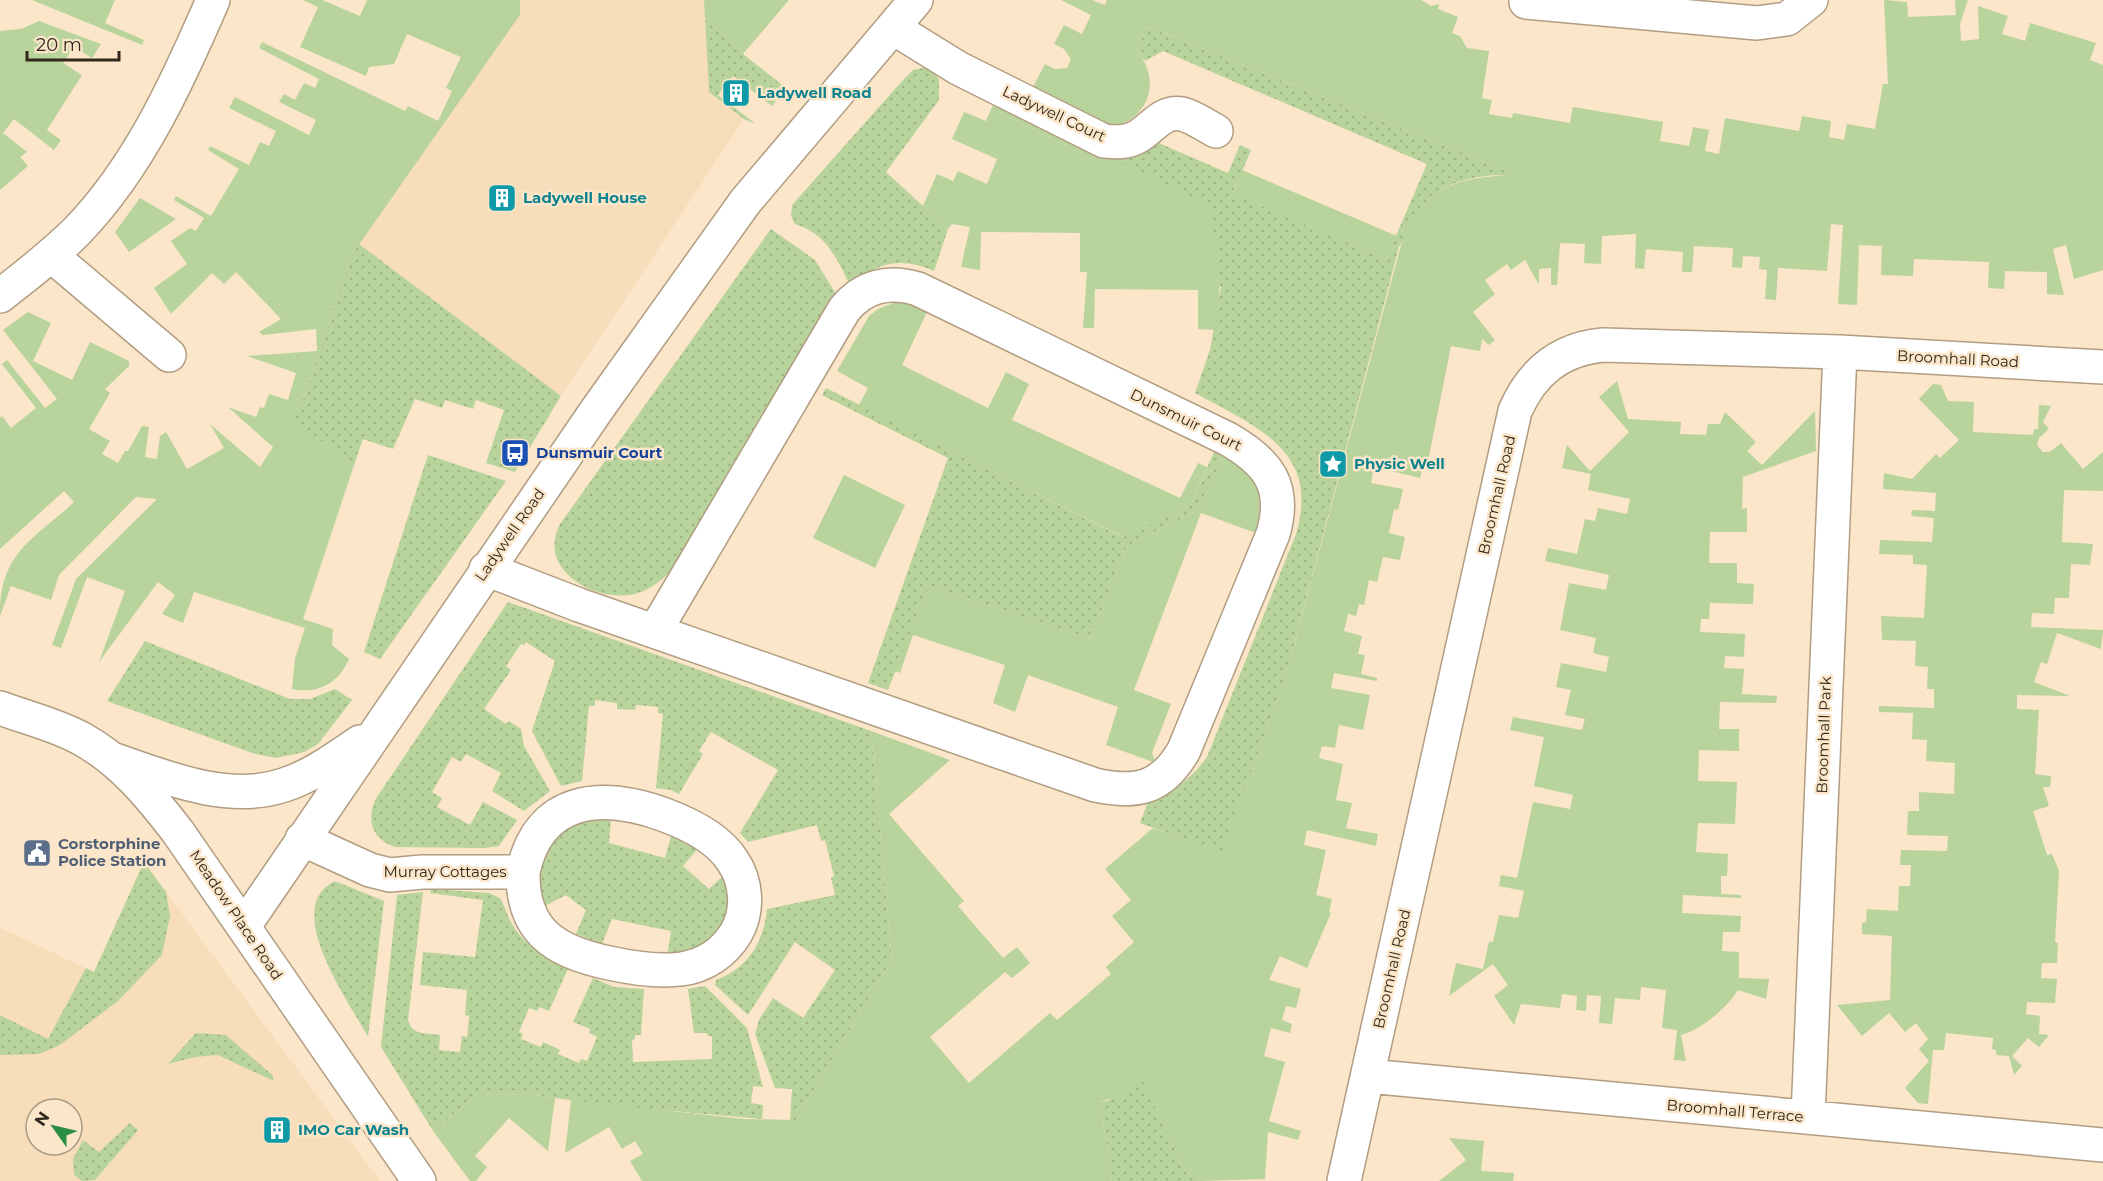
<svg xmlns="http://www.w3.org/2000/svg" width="2103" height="1181" font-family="Montserrat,sans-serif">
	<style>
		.built { fill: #f7ddb9; fill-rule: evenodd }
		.grass { fill: url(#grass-dots) }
		.garden { fill: #b8d39b }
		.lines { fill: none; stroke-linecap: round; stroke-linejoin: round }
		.minor-casing { stroke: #b19d82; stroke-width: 36 }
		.major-casing { stroke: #b19d82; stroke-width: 36 }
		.minor { stroke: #fff; stroke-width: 33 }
		.major { stroke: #fff; stroke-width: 33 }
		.labels { text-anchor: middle; stroke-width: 5; stroke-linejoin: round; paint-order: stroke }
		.culture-label { font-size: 15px; font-weight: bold; fill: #0d838f; stroke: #fbe6c9; text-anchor: start }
		.street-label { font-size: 15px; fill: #30281d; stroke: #fbe6c9 }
		.transit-label { font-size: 15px; font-weight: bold; fill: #164399; stroke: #fbe6c9; text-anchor: start }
		.service-label { font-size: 15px; font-weight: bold; fill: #4e5e75; stroke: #fbe6c9; text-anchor: start }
	</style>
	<defs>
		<pattern id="grass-dots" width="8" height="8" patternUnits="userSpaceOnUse" patternTransform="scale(1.5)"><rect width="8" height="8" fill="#b8d39b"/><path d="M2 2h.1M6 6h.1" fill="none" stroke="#9eb585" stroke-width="1.8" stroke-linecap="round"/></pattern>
	</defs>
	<rect width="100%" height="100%" fill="#fbe6c9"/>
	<path class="built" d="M520 0H704L709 92 744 119 561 396 359 244 520 15Z
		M144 862 380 1181H0V928L94 972ZM36 1109H72V1145H36Z"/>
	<path class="grass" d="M705 17 743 54 786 88 772 106 733 76 718 95 756 124 744 119 709 92Z
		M1146 26 1505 170 1507 175C1478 175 1447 180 1425 203 1414 214 1407 233 1399 247L1285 679 1222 852 1140 823 1149 799C1175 791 1191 779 1207 757L1296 534C1321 450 1256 427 1195 393L1210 350 1221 287 1096 149 1145 137 1228 173 1240 145 1251 150 1233 193 1386 259 1427 164 1163 51 1145 61 1136 50Z
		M923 68 931 70 939 79V100L886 172 948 229 934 271C902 257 876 261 851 287 837 259 827 234 795 224L791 216 792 205 903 80 913 70Z
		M771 229 815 260 839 299 670 572C659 582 650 590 635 594 595 603 536 570 560 524Z
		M359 244 561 396 515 472 486 463 504 410 476 400 473 409 445 400 442 408 415 399 393 449 363 439 354 465 291 420 301 405 351 256Z
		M826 388 1123 537 1191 505 1214 452 1223 456 1200 509 1127 546 1090 639 929 586 888 690 868 683 948 458 822 395Z
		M428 455 506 481 380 659 364 652Z
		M508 602 871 731 892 959 796 1120H790L792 1089 775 1088 755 1034 759 1020 773 998 803 1018 835 970 795 942 748 1015 715 985 716 980C748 968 764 942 767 909L835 895 831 878 834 876 825 840 821 841 817 825 748 842 740 833 778 770 711 732 699 751 703 754 679 794 671 790 656 788 663 714 658 713V707L636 705 635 710 617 709V703L595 700V706H589L582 781 561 786 532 731 555 661 526 642 524 645 521 644 506 666 511 670 484 709 506 724 509 721 521 729 524 746 550 791 524 811 492 791 501 773 466 754 461 762 452 757 432 792 442 798 437 807 470 825 483 802 517 820 499 846 485 848 395 847C373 839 366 822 375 800Z
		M145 641 290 699H310L335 689 352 700 318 744 304 752 276 758 255 754 107 701Z
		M611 818 609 843 665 858 672 832 699 847 683 866 709 889 724 875 732 906 710 946 667 957 671 931 612 919 602 944 576 934 586 910 566 895 545 906 541 902 537 858 572 821Z
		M144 862 166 892 170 916 162 955 118 1001 60 1045 39 1054 0 1055V1015L48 1039 86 968 94 972Z
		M335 881 384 901 368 1037C350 1003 280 907 335 881Z
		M431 889 489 893 500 898C505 906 507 916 512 924 525 946 546 958 568 969L549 1011 539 1007 537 1011 529 1008 519 1032 523 1034 521 1039 541 1047 543 1042 560 1050 558 1054 579 1063 581 1059 587 1061 597 1037 589 1033 590 1029 573 1022 593 978 614 987 644 989 641 1035H635V1039L632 1040 633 1062 712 1059V1036H708L707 1033H694L688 989 705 986 747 1028 763 1087 753 1086 751 1103 763 1105 762 1119 605 1105 527 1094 477 1095 433 1131 381 1047 397 895 423 892 408 1020C412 1036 427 1033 440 1035L439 1050 460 1052 462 1036 467 1037 469 1016 465 1015 467 990 420 985 423 952 475 957 483 900 430 893Z
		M196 1033 226 1035 272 1075 274 1081 218 1055 195 1057 168 1064Z
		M1141 1076 1186 1172 1200 1181H1112L1100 1102 1107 1101Z
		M130 1123 138 1130 95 1180 82 1181 74 1175 73 1159 83 1140 99 1152Z"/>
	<path class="garden" d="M32 0H115L105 23 144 40 142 45Z
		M303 0H322L360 16 367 0H520V15L351 256 301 405 292 420 354 465 303 619 333 629 332 645 349 659C338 684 318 694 292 689L295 659 305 628 194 592 183 623 162 614 175 595 158 582 99 662 125 591 87 577 61 648 52 645 76 579 157 499 136 497 59 575 51 600 11 586 0 616C0 552 32 541 74 502L64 491 0 549V418L2 416 11 428 36 408 2 364 7 360 45 408 57 399 3 330 28 312 51 323 33 361 72 380 90 342 129 361V366L105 389 110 393 89 429 110 441 102 454 118 463 125 451H128L142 426 149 427 145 457 157 459 160 436 166 432 187 469 224 448 210 424 260 467 273 447 228 407 256 417 260 407 264 408 269 394 288 400 296 373 247 356 317 351 316 329 263 335 259 332 281 319 236 272 224 284 212 273 171 314 154 288 187 264 171 241 190 228 196 231 204 218 174 200 176 196 211 216 239 169 208 150 210 146 249 165 260 142 269 146 276 131 229 108 235 97 309 135 316 120 279 102 284 94 295 100 304 83 315 88 319 79 259 48 262 42 405 111 408 106 438 121 452 91 446 88 461 57 407 34 394 64 369 67 366 76 300 47 318 7Z
		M704 0H789L743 54 705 17Z
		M1061 0H1092L1105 5 1107 0H1421L1431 6 1439 4 1438 9 1458 17 1452 33 1460 36 1467 48 1489 51 1482 98 1492 100 1489 114 1512 118 1513 113 1570 123 1573 107 1663 122 1660 141 1689 146 1693 127 1709 130 1705 151 1719 154 1725 118 1799 131 1802 116 1831 121 1829 137 1844 140 1847 124 1875 129 1883 84H1888L1884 0 1907 2 1908 17 1956 15 1955 0H1968L1960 24 1961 41 1979 39 1978 6 2008 16 2002 34 2025 41 2030 23 2096 43 2090 60 2103 65V270L2074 279 2066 245 2053 249 2064 295 2047 294V272L2005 271 2004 289 1988 288 1989 262 1914 259 1913 276 1881 275 1882 246 1859 245 1857 305 1838 304 1843 225 1831 224 1827 271 1778 268 1776 300 1765 299 1767 270 1759 269 1760 257 1743 256 1742 268 1732 267 1733 248 1694 246 1692 272H1682L1683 252 1646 249 1644 269 1635 268 1636 234 1602 236 1601 264 1584 263 1585 244 1560 243 1557 285H1551V268L1539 269V285L1525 260 1511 270 1507 264 1485 280 1495 294 1473 312 1495 340 1489 345 1482 339 1480 351 1451 346 1427 466H1423L1420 478 1374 467 1371 483 1403 489 1398 510 1394 509 1389 533 1405 537 1400 560 1383 557 1377 582 1369 580 1364 605 1359 604 1356 616 1348 614 1344 631 1362 636 1358 654 1365 655 1361 674 1377 678V681L1334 673 1331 688 1370 695 1363 730 1339 725 1335 748 1322 746 1319 758 1343 764 1336 800 1352 803 1346 828 1378 834 1376 846 1307 830 1304 845 1326 850 1316 895 1332 899 1329 912 1331 913 1307 968 1280 956 1269 980 1301 989 1296 1008 1286 1006 1282 1020 1292 1024 1290 1033 1271 1028 1264 1056 1285 1062 1269 1121 1301 1131 1298 1140 1268 1132 1265 1179 1200 1181 1186 1172 1141 1077 1130 1092 1100 1102 1112 1181H642L630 1161 643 1154 635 1141 622 1149 609 1127 565 1153 571 1100 744 1119 796 1120 892 959 871 731 950 760 889 814 964 901 958 906 1003 958 1017 947 1030 963 1012 978 1005 972 930 1037 969 1083 1050 1013 1057 1020 1111 974 1106 967 1134 942 1112 916 1131 900 1105 869 1153 828 1222 851 1285 679 1405 230C1432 184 1458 179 1507 175L1505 170 1146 26 1136 50C1162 79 1150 119 1111 127L1001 71 1033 87 1045 64 1055 69 1067 68 1071 59 1064 49 1054 44 1064 25 1082 34 1091 15Z
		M39 21 101 44 92 58 74 47 63 63 82 75 47 130 61 140 54 150 14 119 3 133 27 152 20 157 28 166 0 190V31L21 29Z
		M995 100 1209 206C1218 248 1224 287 1215 330L1198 329V290L1095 289 1094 328H1083L1087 272H1080V233L981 232 980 270 961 267 970 227 952 224 948 229 923 206 937 174 953 181 958 171 987 184 997 159 952 139 964 112 986 121Z
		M1242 170 1397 236 1386 259 1233 194Z
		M140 198 176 219 129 252 115 232Z
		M896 302H907L928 310 902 365 988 408 1006 372 1029 384 1012 420 1180 498 1198 463 1207 467 1191 505 1124 537 859 405 868 388 837 371 869 316 878 309Z
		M1617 381 1628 419 1681 422 1680 434 1706 435 1708 424H1720L1725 412 1756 442 1747 451 1762 465 1815 411 1816 451 1743 477 1742 509 1747 508V532H1710L1709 563H1737V583L1754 584 1753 604 1710 603 1709 619H1701L1700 632 1745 634 1744 657 1725 656 1724 668 1744 669 1742 694 1777 696 1776 703 1720 702 1719 729H1739V751L1699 750 1698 781 1737 782 1735 824 1698 823 1696 852 1728 854 1727 876H1721V894L1741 895V898L1683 895 1682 913 1741 916 1740 932H1723L1722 951 1739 952V978L1769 979 1766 999 1738 990C1727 1008 1701 1030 1681 1035L1686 1061 1674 1060 1677 1030 1662 1028 1666 990 1641 987 1640 1000 1615 998 1612 1024 1599 1023 1601 996 1587 995 1586 1011 1576 1010 1577 996 1562 994 1560 1008 1521 1004 1514 1025 1494 996 1508 985 1493 964 1449 996 1456 963 1483 969 1489 942H1493L1499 915 1518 918 1524 891 1499 886 1501 875 1517 878 1533 802 1570 809 1573 795 1534 786 1544 737 1510 730 1513 717 1582 730 1585 719 1565 715 1571 690 1556 687 1561 663 1606 672 1609 657 1593 653 1596 638 1560 630 1569 583 1606 590 1609 575 1545 561 1548 548 1577 554 1585 519 1595 521 1598 508 1627 514 1630 499 1588 490 1591 474 1562 468 1567 445 1590 471 1629 432 1599 397Z
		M1933 384 1941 385 1948 401 1974 402 1973 432 2033 435 2034 429H2038L2039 405 2051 406 2043 422 2049 429 2039 438 2037 445 2043 452H2050L2061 443 2083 469 2103 452V491L2064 490 2062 542 2093 544 2090 565 2071 564 2069 598H2055L2054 614 2032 613 2031 627 2103 630 2101 649 2057 633 2047 664 2041 662 2034 682 2070 696 2017 695V709L2039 710 2035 774 2051 776 2050 787H2043L2049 806 2033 811 2047 855 2052 854 2059 871 2055 942 2058 943 2057 963H2042L2041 978 2057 979 2055 1003 2027 1002 2026 1014 2040 1016 2039 1034 2049 1035 2039 1047 2028 1038 2012 1056 2022 1066 2014 1075 2009 1056 1996 1055V1050L1992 1049 1993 1038 1946 1033 1944 1050H1933L1928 1104 1918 1103 1905 1088 1929 1061 1919 1049 1928 1039 1916 1023 1905 1032 1889 1013 1862 1036 1837 1005 1890 1000 1892 936 1862 934V923L1866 922 1867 909 1898 911 1899 886H1910L1911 865H1900L1901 850 1947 851 1948 836 1907 835 1908 811H1919V792L1954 794 1955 763 1926 761 1927 740 1912 739 1913 713 1879 712V706L1934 708V689H1927L1928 667 1915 666 1916 641 1882 640 1881 616 1924 618 1927 565 1913 564V555L1879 554 1880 540 1932 542 1934 518 1911 516 1912 510 1935 511 1936 493 1883 489 1884 473 1912 479 1936 454 1940 458 1959 440 1919 399Z
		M1223 456C1260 469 1264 499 1256 533L1201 513 1134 690 1171 704 1152 753 1156 763 1106 745 1118 707 1028 675 1015 712 993 703 1005 665 913 635 900 673 895 671 929 586 1090 639 1127 546 1200 509Z
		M844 475 905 505 875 568 813 538Z
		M527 1094 555 1098 548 1151 509 1118 475 1156 487 1167 476 1181H470L433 1131 477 1095Z
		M1449 1138 1484 1141 1481 1171 1514 1173 1513 1181H1439L1466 1160Z"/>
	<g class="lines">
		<g class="minor-casing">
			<path id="minor" d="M1526 2 1757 23 1787 19 1811 0
				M895 29 958 68 1104 141C1116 142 1126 143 1137 137 1152 129 1162 110 1182 114 1194 117 1206 126 1216 131
				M52 256 169 355
				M0 296C27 275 53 255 77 231 139 167 178 81 213 0
				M486 569 579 605 1095 785C1136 794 1162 789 1184 750L1273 534C1287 486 1268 462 1228 439L918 289C888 280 863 286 844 310L655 631
				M112 759C164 777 228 804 284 785 312 776 336 758 360 742
				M302 839 370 870 390 875 422 872H523C522 932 556 952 609 963 632 968 658 972 681 969 704 966 724 953 736 933 749 911 747 881 732 860 718 838 689 824 665 815 602 792 539 796 523 872
				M244 926 596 411 745 202 916 0
				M1368 1076 2103 1145
				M1808 1117 1840 352
				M1344 1181 1515 411C1532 372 1560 349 1603 345L1840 352 2103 367"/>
		</g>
		<g class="major-casing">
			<path id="major" d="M0 708C27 718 57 725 82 739 122 761 151 797 178 832L419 1181"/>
		</g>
		<use href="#minor" class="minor"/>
		<use href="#major" class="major"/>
	</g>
	<defs>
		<g id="building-square" transform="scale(1.5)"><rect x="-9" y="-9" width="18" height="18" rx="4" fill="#0f9aa8" stroke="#fbe6c9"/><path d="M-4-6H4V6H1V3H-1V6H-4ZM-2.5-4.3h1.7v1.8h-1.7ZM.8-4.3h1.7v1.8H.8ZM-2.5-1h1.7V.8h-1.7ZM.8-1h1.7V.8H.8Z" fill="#fff"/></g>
		<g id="bus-square" transform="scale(1.5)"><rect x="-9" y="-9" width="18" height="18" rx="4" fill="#1a4fb4" stroke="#fbe6c9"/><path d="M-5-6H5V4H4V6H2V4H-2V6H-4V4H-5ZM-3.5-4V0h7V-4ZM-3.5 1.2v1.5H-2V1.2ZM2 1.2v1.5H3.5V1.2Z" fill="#fff"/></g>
		<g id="sight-square" transform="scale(1.5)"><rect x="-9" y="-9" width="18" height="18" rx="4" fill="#0f9aa8" stroke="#fbe6c9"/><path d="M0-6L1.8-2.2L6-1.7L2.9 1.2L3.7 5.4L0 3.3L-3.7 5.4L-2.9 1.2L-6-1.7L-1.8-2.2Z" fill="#fff"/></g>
		<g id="civic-square" transform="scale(1.5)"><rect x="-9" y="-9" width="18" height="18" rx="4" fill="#5c6f8a" stroke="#fbe6c9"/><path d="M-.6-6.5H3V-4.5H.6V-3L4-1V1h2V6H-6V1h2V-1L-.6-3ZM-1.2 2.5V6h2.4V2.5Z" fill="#fff"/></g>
	</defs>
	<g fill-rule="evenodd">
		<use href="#building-square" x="736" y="93"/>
		<use href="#building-square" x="502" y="198"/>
		<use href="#bus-square" x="515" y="453"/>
		<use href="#sight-square" x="1333" y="464"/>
		<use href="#civic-square" x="37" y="853"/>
		<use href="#building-square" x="277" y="1130"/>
	</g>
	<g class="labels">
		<g class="culture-label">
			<text x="757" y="98">Ladywell Road</text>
			<text x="523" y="203">Ladywell House</text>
			<text x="1354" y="469">Physic Well</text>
			<text x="298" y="1135">IMO Car Wash</text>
		</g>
		<g class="street-label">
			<text transform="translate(1054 114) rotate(25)" y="5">Ladywell Court</text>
			<text transform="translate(1958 359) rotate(3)" y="5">Broomhall Road</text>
			<text transform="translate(1186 420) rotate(26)" y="5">Dunsmuir Court</text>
			<text transform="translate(1497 495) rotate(-77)" y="5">Broomhall Road</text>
			<text transform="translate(510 535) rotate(-55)" y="5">Ladywell Road</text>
			<text transform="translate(1824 735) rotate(-88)" y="5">Broomhall Park</text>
			<text x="445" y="877">Murray Cottages</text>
			<text transform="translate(236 915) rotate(56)" y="5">Meadow Place Road</text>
			<text transform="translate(1392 969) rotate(-77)" y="5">Broomhall Road</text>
			<text transform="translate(1735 1111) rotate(5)" y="5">Broomhall Terrace</text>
		</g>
		<g class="transit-label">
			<text x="536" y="458">Dunsmuir Court</text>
		</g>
		<g class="service-label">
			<text x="58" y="849">Corstorphine<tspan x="58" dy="17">Police Station</tspan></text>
		</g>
	</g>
	<g transform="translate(54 1127) rotate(304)"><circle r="28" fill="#fbe6c9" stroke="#aa9a84" stroke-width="1.5"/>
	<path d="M0-4.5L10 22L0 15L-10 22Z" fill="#2a8e43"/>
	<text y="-9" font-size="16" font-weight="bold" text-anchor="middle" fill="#30281d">N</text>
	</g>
	<path d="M27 51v9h92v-9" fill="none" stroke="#30281d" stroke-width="3"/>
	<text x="36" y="51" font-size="18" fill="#30281d" stroke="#fbe6c9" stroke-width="4.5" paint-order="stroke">20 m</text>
</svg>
